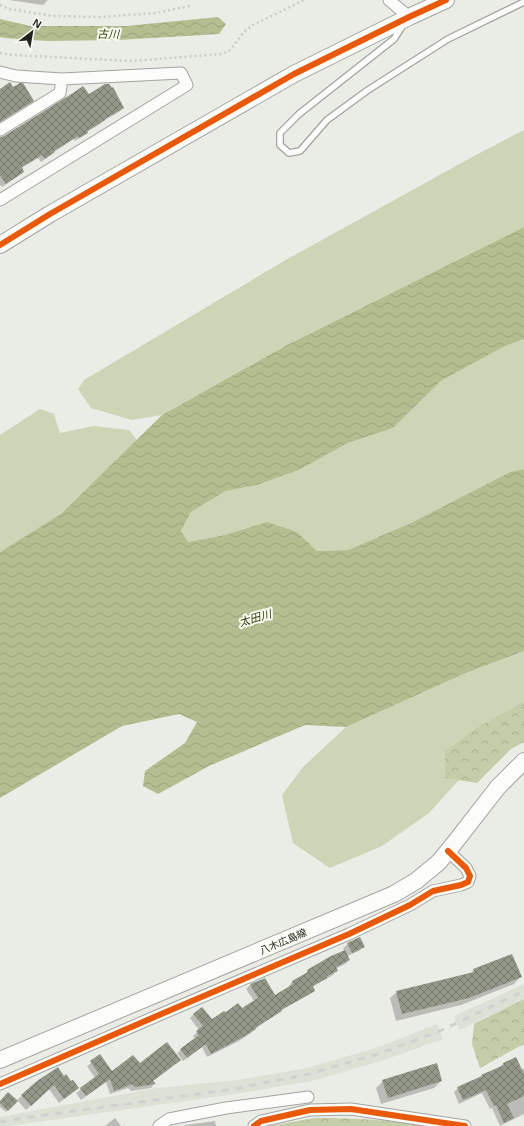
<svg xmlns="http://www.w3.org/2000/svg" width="524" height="1126" font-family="Helvetica,'Noto Sans JP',sans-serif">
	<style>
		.built { fill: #dde1d5 }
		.green { fill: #cdd5b6 }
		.forest { fill: url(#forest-crowns) }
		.water { fill: url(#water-waves) }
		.shadow { fill: #0003 }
		.building { fill: url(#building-cross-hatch) }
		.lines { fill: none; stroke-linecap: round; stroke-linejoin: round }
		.lane-casing { stroke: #a3a4a0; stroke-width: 8 }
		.street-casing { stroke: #a3a4a0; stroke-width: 13 }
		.secondary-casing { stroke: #a3a4a0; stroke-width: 18 }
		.path { stroke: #cbccc9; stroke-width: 2.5; stroke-dasharray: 2 3; stroke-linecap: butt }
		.lane { stroke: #fcfcfb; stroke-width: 5.5 }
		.street { stroke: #fcfcfb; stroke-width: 11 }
		.secondary { stroke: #fcfcfb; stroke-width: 16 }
		.rail { stroke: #d0d1d0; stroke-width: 3; stroke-dasharray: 7 7; stroke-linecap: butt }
		.cycleway-casing { stroke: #f9fcf1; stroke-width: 8 }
		.cycleway { stroke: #e8590c; stroke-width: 6 }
		.labels { text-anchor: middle; stroke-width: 4; stroke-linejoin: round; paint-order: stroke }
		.street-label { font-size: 10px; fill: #232420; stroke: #f9fcf1 }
		.water-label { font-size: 11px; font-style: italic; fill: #313a08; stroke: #f9fcf1 }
	</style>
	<defs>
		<pattern id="forest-crowns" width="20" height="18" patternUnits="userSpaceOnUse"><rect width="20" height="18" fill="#c4cda7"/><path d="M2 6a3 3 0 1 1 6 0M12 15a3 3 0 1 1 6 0" fill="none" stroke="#a8b08f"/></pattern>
		<pattern id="water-waves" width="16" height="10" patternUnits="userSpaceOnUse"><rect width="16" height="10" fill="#b3be90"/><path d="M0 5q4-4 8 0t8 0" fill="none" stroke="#9aa37c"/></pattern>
		<pattern id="building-cross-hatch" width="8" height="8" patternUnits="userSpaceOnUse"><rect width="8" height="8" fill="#939788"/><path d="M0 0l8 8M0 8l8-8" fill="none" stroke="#787b6f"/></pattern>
	</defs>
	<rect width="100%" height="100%" fill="#eaece6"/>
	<path class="built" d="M524 984V999L460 1030 454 1016Z
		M437 1024 443 1039 384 1060 312 1081 235 1094 10 1126H0V1117L157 1088 238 1080 307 1068 376 1048Z"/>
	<path class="green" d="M524 130V227L287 345 162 415 132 420 91 408 78 389 84 380 284 261 474 156Z
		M524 339V469L510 472 413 522 348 550 317 551 297 532 225 535 188 542 181 531 191 512 226 491 257 485 299 470 348 443 393 428 441 381 505 346Z
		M40 409 54 414 60 433 94 426 129 430 137 440 62 513 0 552V435Z
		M524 651V701L478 727 445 778 459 780 429 813 382 846 330 868 293 843 282 795 303 767 346 727 466 673Z"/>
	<path class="forest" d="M524 701V742L511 749 477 783 445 778V752L478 727Z
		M524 999V1045L518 1047 480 1068 472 1044 474 1024Z
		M315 1118C353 1118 391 1120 428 1126H269Z"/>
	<path class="water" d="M218 17 226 24 219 34 118 40 47 41 5 38 0 37V19L30 26H126Z
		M524 227V339L505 346 441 381 393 428 348 443 299 470 257 485 226 491 191 512 181 531 188 542 225 535 267 522 297 532 317 551 348 550 413 522 510 472 524 469V651L466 673 346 727 305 725 209 766 158 794 143 786 145 771 185 743 197 722 179 714 122 726 0 798V552L62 513 162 415 287 345Z"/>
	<path class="shadow" d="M9 0H48L43 5Z
		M89 95 123 108 119 112 103 121 100 124 87 132 83 136 75 141 74 139 54 152 41 162 38 158 21 168 23 171 19 175 2 187 0 185V142Z
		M348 944 363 947 359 951 347 956 349 960 345 964 335 969 336 971 333 975 312 987 314 990 310 994 280 1011 255 1029 251 1033 239 1041 207 1057 202 1047 183 1061 177 1053 195 1039 193 1036 199 1030 190 1018 194 1014 211 1021 225 1014 242 1010 254 1001 246 989 250 985 264 979 274 996 289 987V986L292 982 304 975 308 971 345 952 343 948Z
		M474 970 520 977 514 984 461 1005 396 1021 390 998 397 992 470 974Z
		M100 1056 112 1072 140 1065 179 1060 153 1081 154 1084 151 1088 131 1091 128 1088 110 1094 106 1082 81 1100 76 1093 95 1078 87 1066Z
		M516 1058 521 1070 524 1068V1114L500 1126 492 1108 490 1109 482 1093 459 1104 454 1092 458 1088 480 1078 482 1076 500 1067 503 1064Z
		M64 1077 78 1088 59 1103 49 1089 26 1110 17 1100 37 1082Z
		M383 1081H441L434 1088 381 1104 376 1088Z
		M16 1101 6 1112 0 1107V1102Z
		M115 1118 121 1126H105Z
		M215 1121 216 1126H184L185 1125Z"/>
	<path class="building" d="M10 82 13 87 20 83H23L34 101 0 122V89Z
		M105 84H109L112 88 113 87 124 108 105 119V120L87 131 88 133 79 138 78 136 54 151 55 152 45 159 42 155 22 167 24 172 6 184 0 175V137L4 136 73 93 83 86 89 94Z
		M360 937 365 947 352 953 347 943Z
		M345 950 350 960 336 967 338 971 327 976V978L313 986 315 991 281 1010 282 1011 255 1028 256 1029 243 1037 211 1054 206 1044 187 1058 180 1049 199 1035 196 1031 203 1026 193 1014 202 1007 212 1019 224 1011 226 1012 238 1003 242 1008 258 998 250 984 265 978 275 995 293 984 292 981 308 972 307 970 331 956Z
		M512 954 522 977 469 998 402 1014 396 991 474 972 473 969Z
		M167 1042 181 1060 153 1081 156 1084 135 1087 132 1084 114 1091 110 1079 86 1096 80 1088 99 1074 90 1061 100 1054 112 1071 133 1055 140 1063Z
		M516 1057 524 1074V1096L507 1104 514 1118 504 1123 496 1105 494 1106 486 1090 463 1100 457 1087 482 1076 481 1075 504 1065 503 1063Z
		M437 1063 442 1081 388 1098 382 1080Z
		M58 1067 64 1076 66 1074 71 1081 73 1080 79 1088 64 1099 54 1085 31 1106 21 1095 37 1081Z
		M8 1092 18 1101 8 1111 0 1103V1101Z"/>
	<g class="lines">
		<g class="lane-casing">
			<path id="lane" d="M403 25 394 39 299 114 280 133V145L289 153 300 151 327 120 368 90 448 39 524 2"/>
		</g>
		<g class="street-casing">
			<path id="street" d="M389 0 409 17
				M0 72 16 76 62 79 181 73 187 85 0 200
				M0 130 60 93 62 79
				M0 1084 159 1015 349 934 410 905 433 891 461 885 468 882 470 876 466 868 448 851
				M159 1126 169 1119 226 1108 308 1097
				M254 1126 261 1121 310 1110 351 1109 465 1126"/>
		</g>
		<g class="secondary-casing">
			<path id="secondary" d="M0 245 50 214 294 74 409 17 446 0
				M0 1060 394 894 416 881 439 862 456 841 498 787 524 761"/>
		</g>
		<path class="path" d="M0 5 9 9 53 16 101 17 156 13 190 6
			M0 53 14 55 131 61 222 54 230 50 244 32 253 25 304 0"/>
		<use href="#lane" class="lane"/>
		<use href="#street" class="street"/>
		<use href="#secondary" class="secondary"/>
		<path class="rail" d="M0 1122 24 1118 234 1089 309 1074 381 1053 440 1031 524 991"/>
		<g class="cycleway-casing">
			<path id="cycleway" d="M0 245 50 214 294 74 409 17 446 0
				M0 1084 159 1015 349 934 410 905 433 891 461 885 468 882 470 876 466 868 448 851
				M254 1126 261 1121 310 1110 351 1109 465 1126"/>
		</g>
		<use href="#cycleway" class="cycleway"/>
	</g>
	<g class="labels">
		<g class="street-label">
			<text transform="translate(283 941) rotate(-23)" y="4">八木広島線</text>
		</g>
		<g class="water-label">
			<text transform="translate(108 34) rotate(1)" y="4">古川</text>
			<text transform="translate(255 618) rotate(-16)" y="4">太田川</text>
		</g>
	</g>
	<g transform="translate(32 32) rotate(31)" stroke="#f9fcf1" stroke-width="3" paint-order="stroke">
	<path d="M0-3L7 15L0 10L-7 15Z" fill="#232420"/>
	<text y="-6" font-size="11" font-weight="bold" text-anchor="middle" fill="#232420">N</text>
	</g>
</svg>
